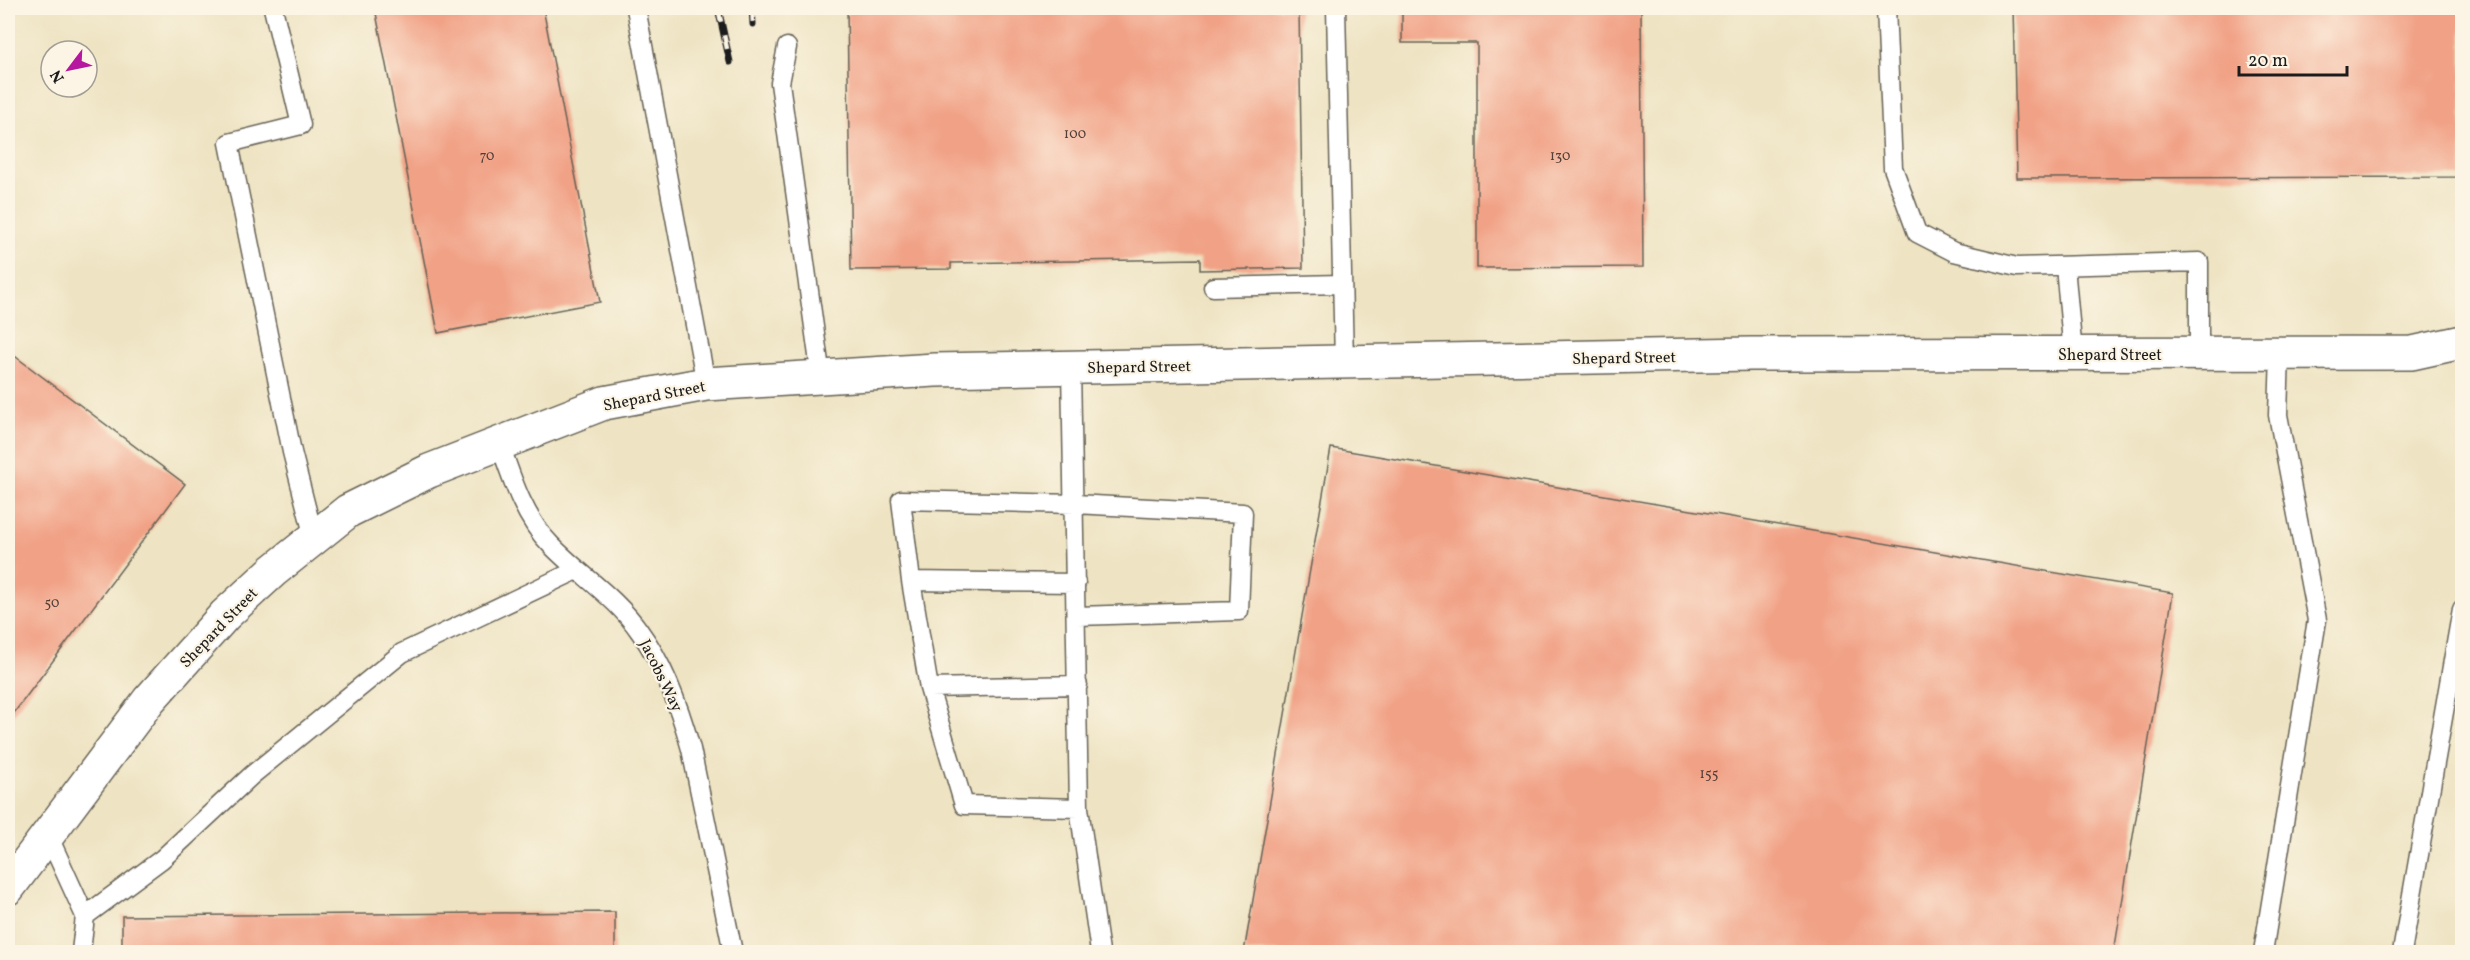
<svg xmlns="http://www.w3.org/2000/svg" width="2470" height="960" font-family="Vollkorn,serif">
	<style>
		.building { fill: #f1a286 }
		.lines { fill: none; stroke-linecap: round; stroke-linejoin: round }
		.lane-casing { stroke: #666256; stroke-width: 21 }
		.street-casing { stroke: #666256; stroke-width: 36 }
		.lane { stroke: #fff; stroke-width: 18 }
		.street { stroke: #fff; stroke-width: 33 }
		.rail-casing { stroke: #1c1c1c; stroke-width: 7 }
		.rail { stroke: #fcf5e5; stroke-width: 4.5; stroke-dasharray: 14; stroke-linecap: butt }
		.labels { text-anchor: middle; stroke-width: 4.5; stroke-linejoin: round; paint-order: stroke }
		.number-label { font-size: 14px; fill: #513e36 }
		.street-label { font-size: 16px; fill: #1c1c1c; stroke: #fcf5e5 }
	</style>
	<rect width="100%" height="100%" fill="#fcf5e5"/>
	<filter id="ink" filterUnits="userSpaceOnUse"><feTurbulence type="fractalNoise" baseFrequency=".0167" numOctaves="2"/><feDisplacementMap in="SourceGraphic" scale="12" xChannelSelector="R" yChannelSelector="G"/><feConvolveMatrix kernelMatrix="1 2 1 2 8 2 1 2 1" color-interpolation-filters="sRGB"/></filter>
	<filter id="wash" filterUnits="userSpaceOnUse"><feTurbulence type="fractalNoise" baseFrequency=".008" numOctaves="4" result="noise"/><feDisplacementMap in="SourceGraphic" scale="24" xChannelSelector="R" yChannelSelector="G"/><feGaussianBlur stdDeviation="1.35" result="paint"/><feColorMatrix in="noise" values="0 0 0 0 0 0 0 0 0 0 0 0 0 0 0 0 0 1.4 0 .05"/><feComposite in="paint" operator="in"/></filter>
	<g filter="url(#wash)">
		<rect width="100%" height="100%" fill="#eee3c2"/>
		<g id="blocks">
			<path class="building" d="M375 8H543L600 302 438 333Z
				M847 8H1299L1303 268 1200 270V259L951 263V269L851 270Z
				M1402 8H1641L1643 267 1477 268V43H1402Z
				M2013 8H2462V177L2017 178Z
				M8 351 185 484 8 721Z
				M1331 448 2173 593 2114 952H1244Z
				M615 912V952H122V916Z"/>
		</g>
	</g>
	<g filter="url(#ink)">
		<use href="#blocks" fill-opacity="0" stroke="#666256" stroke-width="1.5"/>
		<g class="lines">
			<g class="lane-casing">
				<path id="lane" d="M273 8 301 125 229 143 292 452 314 538
					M636 8 706 384
					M1336 8 1344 362
					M1886 8 1893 168 1917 233 1954 252 2017 267 2199 262V354
					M787 47 780 83 821 377
					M2065 266 2073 354
					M1213 287 1342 284
					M1071 368 1079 808 1100 952
					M500 444C512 479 524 518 551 545 580 575 617 598 640 632 665 666 680 709 691 749L733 952
					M911 581 929 688 1078 685
					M1076 583 911 581 901 500 1075 504 1243 513 1239 611 1077 616
					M929 688 964 805 1079 808
					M48 835 85 916 81 952
					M85 916 162 859 252 775 402 653 577 570
					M2263 952 2317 620 2278 415 2280 353
					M2402 952 2462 609"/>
			</g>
			<g class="street-casing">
				<path id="street" d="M8 888 149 700 225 615 273 571 348 511 429 471 604 403 706 384 935 370 1751 354 2412 353 2462 342"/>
			</g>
			<use href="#lane" class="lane"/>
			<use href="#street" class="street"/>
			<g class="rail-casing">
				<path id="rail" d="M718 8 730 62
					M752 8 753 24"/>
			</g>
			<use href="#rail" class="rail"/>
		</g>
	</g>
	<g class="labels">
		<g class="number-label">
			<text x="1075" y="138">100</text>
			<text x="487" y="160">70</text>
			<text x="1560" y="160">130</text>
			<text x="52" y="607">50</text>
			<text x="1709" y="778">155</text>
		</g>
		<g class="street-label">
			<text x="2110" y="360">Shepard Street</text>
			<text transform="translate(1624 357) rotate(-1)" y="6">Shepard Street</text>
			<text transform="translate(1139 366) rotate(-1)" y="6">Shepard Street</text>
			<text transform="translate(654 395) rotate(-11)" y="6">Shepard Street</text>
			<text transform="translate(218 627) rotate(-46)" y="6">Shepard Street</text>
			<text transform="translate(662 675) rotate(64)" y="6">Jacobs Way</text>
		</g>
	</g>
	<rect width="2470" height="960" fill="none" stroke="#fcf5e5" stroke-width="30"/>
	<g transform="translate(69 69) rotate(238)"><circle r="28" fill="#fcf5e5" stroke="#a29e95" stroke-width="1.5"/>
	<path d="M0-4.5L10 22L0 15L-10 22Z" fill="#b5179e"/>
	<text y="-9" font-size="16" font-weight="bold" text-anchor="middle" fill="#1c1c1c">N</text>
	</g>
	<path d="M2239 66v9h108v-9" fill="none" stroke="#1c1c1c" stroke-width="3"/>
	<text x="2248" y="66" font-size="18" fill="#1c1c1c" stroke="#fcf5e5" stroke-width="4.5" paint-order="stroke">20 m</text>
</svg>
